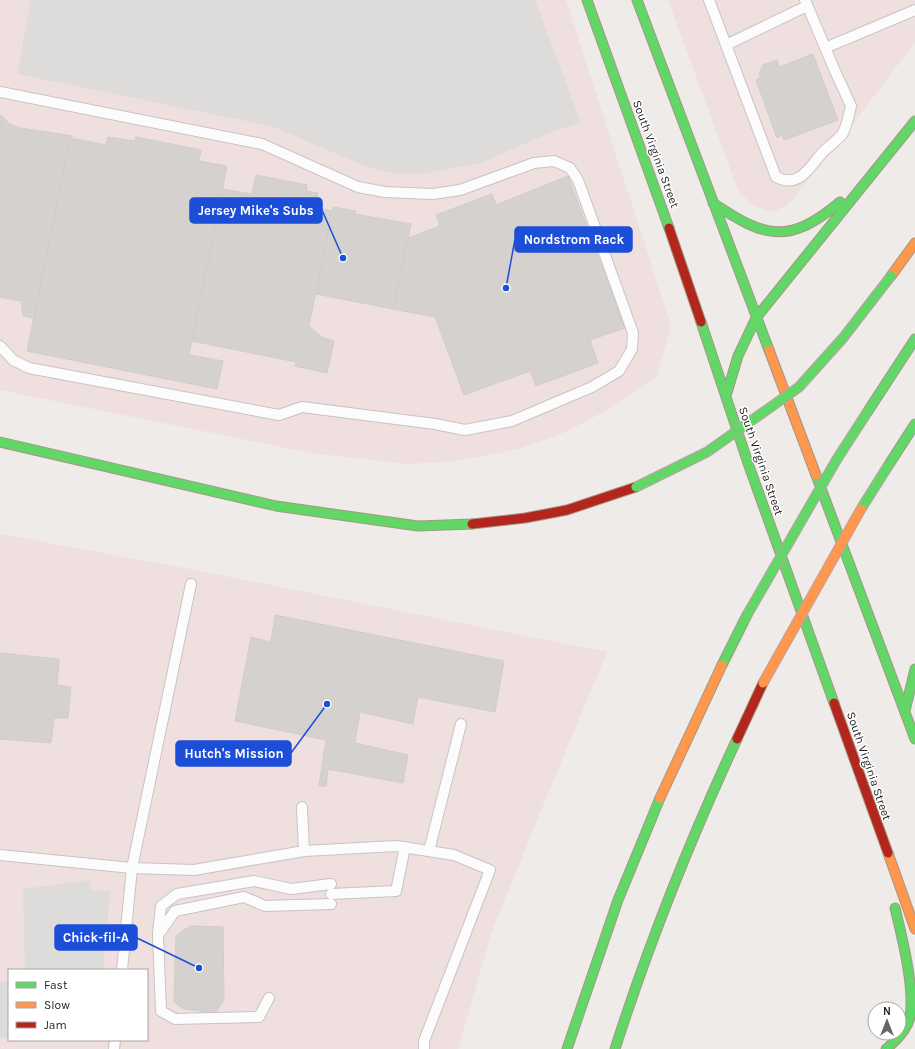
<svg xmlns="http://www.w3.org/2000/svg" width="915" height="1049" font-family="Karla,sans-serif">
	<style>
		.commercial { fill: #efdfde; fill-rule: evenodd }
		.parking { fill: #dedcdb }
		.building { fill: #d4d1cf; stroke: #d1cdc9 }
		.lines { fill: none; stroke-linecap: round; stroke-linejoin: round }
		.lane-casing { stroke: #c6c5c4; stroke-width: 12 }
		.fast-casing { stroke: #a49784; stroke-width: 11 }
		.slow-casing { stroke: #a49784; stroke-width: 11 }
		.jam-casing { stroke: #a49784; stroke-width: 11 }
		.lane { stroke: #fcfcfc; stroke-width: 10 }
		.fast { stroke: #63d668; stroke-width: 9 }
		.slow { stroke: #ff974d; stroke-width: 9 }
		.jam { stroke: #b3261e; stroke-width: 9 }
		.fast-bridge-casing { stroke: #c39fab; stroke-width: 11; stroke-linecap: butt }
		.slow-bridge-casing { stroke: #c39fab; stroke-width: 11; stroke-linecap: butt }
		.fast-bridge { stroke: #63d668; stroke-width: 9 }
		.slow-bridge { stroke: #ff974d; stroke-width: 9 }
		.labels { text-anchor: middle; stroke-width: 3; stroke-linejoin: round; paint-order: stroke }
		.street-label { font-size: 12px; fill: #1f1f1f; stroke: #fff }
		.leader { fill: none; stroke: #1d4ed8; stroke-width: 1.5 }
		.callout-dot { fill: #1d4ed8; stroke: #fff; stroke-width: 1.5 }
		.callout { fill: #1d4ed8; stroke: #1d4ed8; stroke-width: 1.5 }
		.callout-label { font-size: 13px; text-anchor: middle; font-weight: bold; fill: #fff }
	</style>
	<rect width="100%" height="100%" fill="#eeebe8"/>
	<path class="commercial" d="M0 0H566L671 326 657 376 611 408 565 432 519 449 455 461 409 464 311 453 0 390Z
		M668 0H915V42L843 137 787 206 771 212 752 205 738 190Z
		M0 534 200 571 607 652 549 791 492 931 458 1049H0ZM9 970H147V1040H9Z"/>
	<path class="parking" d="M31 0H535L581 123 549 133 481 163 421 174 392 173 365 166 271 126 17 74Z
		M90 880V890L110 891 103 970H25L23 889Z
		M0 981H9V1038H0Z"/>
	<path class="building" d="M813 54 838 120 784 140 782 135 777 138 756 80 761 77 759 73 763 65 777 60 779 67Z
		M0 115 5 119 9 124 20 128 73 136 70 138 34 318 23 316 21 301 0 297Z
		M108 137 135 141 136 137 201 150 199 161 227 166 189 355 223 361 217 389 27 351 70 138 106 145Z
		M256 175 307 185 306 191 318 193 315 207 332 211 309 326 323 338 334 341 327 373 295 366 296 362 192 341 223 189 252 194Z
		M568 176 625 328 590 340 598 363 536 386 530 371 464 395 435 317 393 309 408 238 440 226 436 215 492 194 496 205Z
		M333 207 356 211 355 214 411 224 393 309 316 294Z
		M275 615 504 661 495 712 418 697 413 724 360 712 355 743 408 755 403 783 328 769 326 786H319L326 740 235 721 251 637 271 642Z
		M0 653 59 659 57 685 71 687 68 718H54L51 743 0 739Z
		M190 926 223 927 224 1000 215 1013 184 1009 174 1002 176 936Z"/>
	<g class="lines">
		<g class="lane-casing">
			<path id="lane" d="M709 0 776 177C800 189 809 167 823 152 829 146 838 140 843 133 847 125 849 114 851 106L835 71 805 0
				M726 45 807 6
				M825 48 915 10
				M0 92 262 144 358 187 385 192 433 194 460 190 534 163 554 161 570 168 578 180 633 333 632 349 619 371 592 387 512 421 465 430 435 424 302 407 279 415 29 368 13 360 0 346
				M302 807 304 851
				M429 851 461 724
				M0 855 132 868 194 870 304 851 396 846 454 855 490 870 424 1041V1049
				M331 894 396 891 405 847
				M158 934 161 906 177 894 254 881 291 889 331 884
				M122 970 132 868 191 584
				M269 998 259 1017 175 1019 161 1011 158 935 175 911 244 897 265 906 331 904
				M114 1049 115 1040"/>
		</g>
		<g class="fast-casing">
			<path id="fast" d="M587 0 669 228
				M637 0 769 350
				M713 203C765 238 789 245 840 202
				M701 322 749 466 834 703
				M726 396 738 356 756 318 915 121
				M868 411 915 339
				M0 442 276 506 418 526 472 524
				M888 466 915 424
				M816 475 915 739
				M722 665 747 615
				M905 711 915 669
				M567 1049 618 900 660 798
				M615 1049C649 943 690 840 737 739
				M886 1049C896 1041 907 1030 910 1017 915 988 902 937 895 908"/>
		</g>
		<g class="slow-casing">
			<path id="slow" d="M891 276 915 243
				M769 350 816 475
				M660 798 722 665
				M888 853 915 929"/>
		</g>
		<g class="jam-casing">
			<path id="jam" d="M669 228 701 322
				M472 524 525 518 567 510 636 487
				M834 703 888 853
				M737 739 763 683"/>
		</g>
		<use href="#lane" class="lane"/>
		<use href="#fast" class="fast"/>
		<use href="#slow" class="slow"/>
		<use href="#jam" class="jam"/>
		<g class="fast-bridge-casing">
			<path id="fast-bridge" d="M636 487 707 452 799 387 843 338 891 276
				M861 509 888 466
				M747 615 837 459 868 411"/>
		</g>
		<g class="slow-bridge-casing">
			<path id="slow-bridge" d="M763 683 861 509"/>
		</g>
		<use href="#fast-bridge" class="fast-bridge"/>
		<use href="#slow-bridge" class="slow-bridge"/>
	</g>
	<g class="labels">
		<g class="street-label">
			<text transform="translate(656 154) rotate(70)" y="4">South Virginia Street</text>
			<text transform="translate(761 461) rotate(71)" y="4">South Virginia Street</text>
			<text transform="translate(869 766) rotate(71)" y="4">South Virginia Street</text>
		</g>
	</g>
	<path class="leader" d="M343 258L322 210M506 288L515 239M327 704L291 753M199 968L137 938"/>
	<g class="callout-dot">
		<circle cx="343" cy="258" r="4"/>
		<circle cx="506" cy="288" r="4"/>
		<circle cx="327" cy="704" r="4"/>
		<circle cx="199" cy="968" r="4"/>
	</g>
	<g class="callout">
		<rect x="190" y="198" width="132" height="25" rx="4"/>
		<rect x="515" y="227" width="117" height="25" rx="4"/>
		<rect x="176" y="741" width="115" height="25" rx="4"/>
		<rect x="55" y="925" width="82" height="25" rx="4"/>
	</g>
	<g class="callout-label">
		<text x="256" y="215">Jersey Mike's Subs</text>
		<text x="574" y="244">Nordstrom Rack</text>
		<text x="234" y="758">Hutch's Mission</text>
		<text x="96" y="942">Chick-fil-A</text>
	</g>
	<rect x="8" y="969" width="140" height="72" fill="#ffffff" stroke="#a5a5a5"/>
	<rect x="16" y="982" width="20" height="6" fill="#63d668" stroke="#a5a5a5"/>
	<text x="44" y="989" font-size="12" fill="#1f1f1f">Fast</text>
	<rect x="16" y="1002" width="20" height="6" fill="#ff974d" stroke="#a5a5a5"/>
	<text x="44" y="1009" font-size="12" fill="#1f1f1f">Slow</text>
	<rect x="16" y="1022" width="20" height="6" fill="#b3261e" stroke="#a5a5a5"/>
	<text x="44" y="1029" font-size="12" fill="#1f1f1f">Jam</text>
	<g transform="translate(887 1021)"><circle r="19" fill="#ffffff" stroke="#a5a5a5"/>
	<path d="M0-3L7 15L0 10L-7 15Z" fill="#676665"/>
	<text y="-6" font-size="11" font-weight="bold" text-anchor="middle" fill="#1f1f1f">N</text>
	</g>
</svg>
